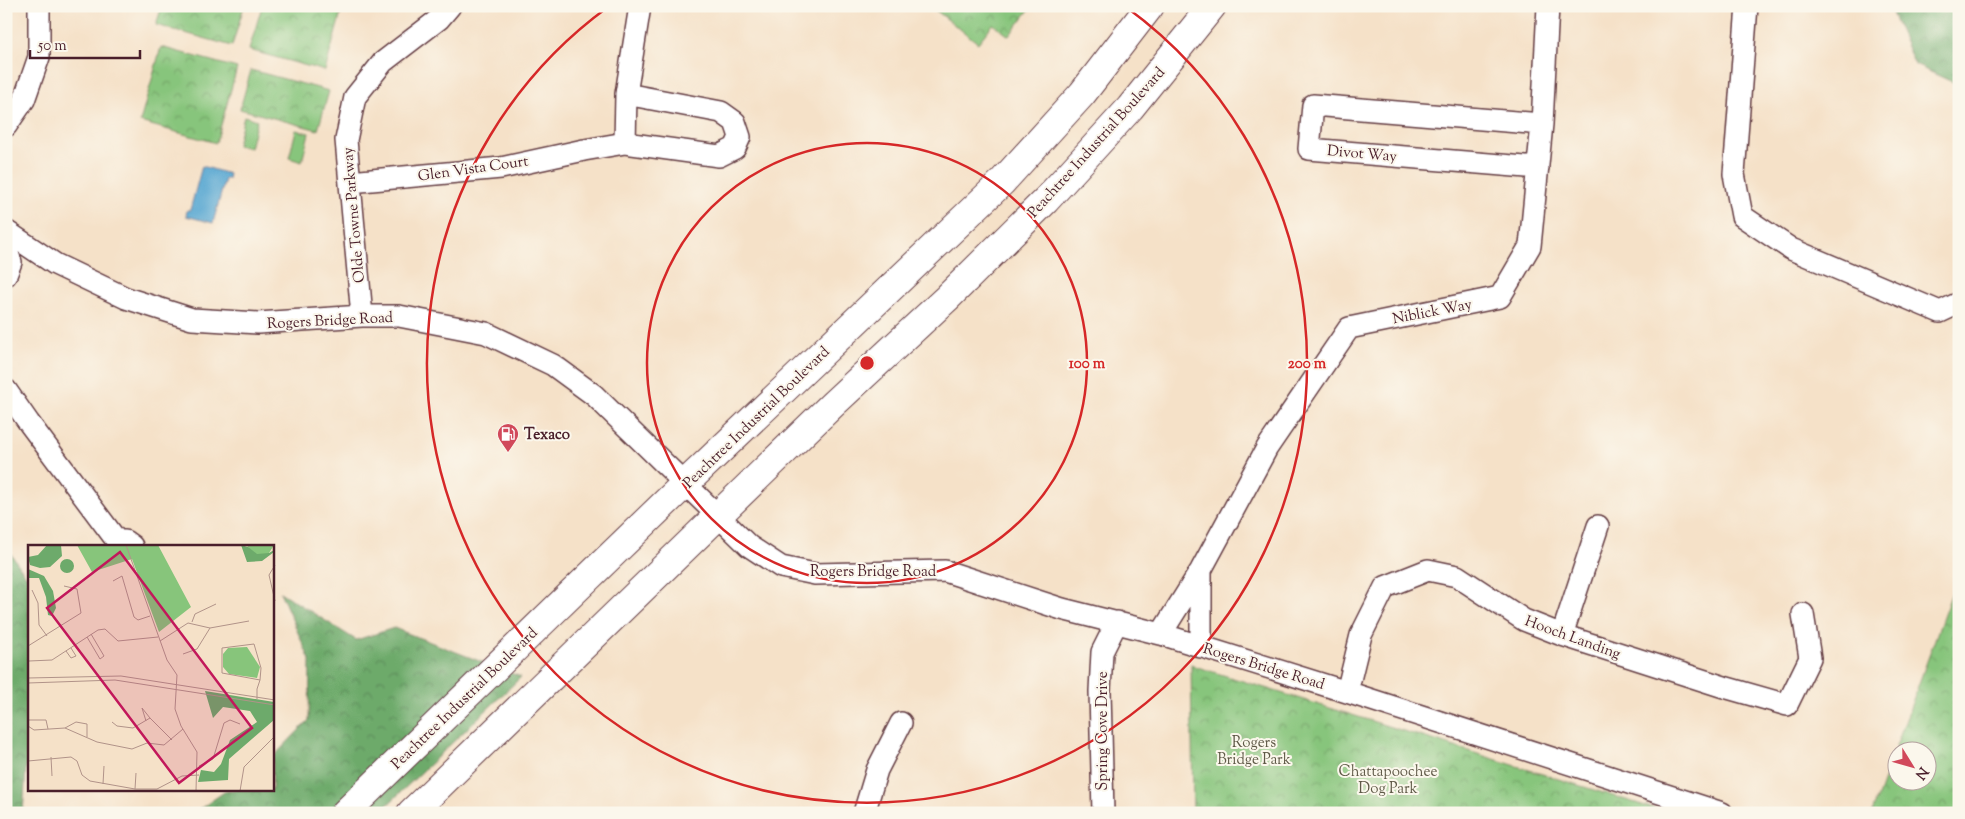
<svg xmlns="http://www.w3.org/2000/svg" width="1965" height="819" font-family="'Sorts Mill Goudy',serif">
	<style>
		.grass { fill: #87c57b; stroke: #687253 }
		.forest { fill: url(#forest-crowns); stroke: #5c644b }
		.park { fill: url(#park-crowns); stroke: #687253; fill-rule: evenodd }
		.water { fill: #58a7d2; stroke: #51637e }
		.lines { fill: none; stroke-linecap: round; stroke-linejoin: round }
		.minor-casing { stroke: #643c43; stroke-width: 24 }
		.highway-casing { stroke: #643c43; stroke-width: 30 }
		.minor { stroke: #fff; stroke-width: 21 }
		.highway { stroke: #fff; stroke-width: 28 }
		.ring { fill: none; stroke: #d62828; stroke-width: 2.5 }
		.labels { text-anchor: middle; stroke-width: 4; stroke-linejoin: round; paint-order: stroke }
		.street-label { font-size: 15px; fill: #4a1f2b; stroke: #fbf7ec }
		.poi-label { font-size: 15px; font-weight: bold; fill: #4a1f2b; stroke: #fbf7ec; text-anchor: start }
		.park-label { font-size: 15px; fill: #5f5947; stroke: #fbf7ec }
		.inset-road { fill: none; stroke: #b19389; stroke-width: 1 }
		.view { fill: #c2185b; fill-opacity: 0.15; stroke: #c2185b; stroke-width: 2.5 }
		.inset-edge { fill: none; stroke: #4a1f2b; stroke-width: 2.5 }
		.centre { fill: #d62828; stroke: #fbf7ec; stroke-width: 2.5 }
		.ring-label { font-size: 15px; text-anchor: middle; font-weight: bold; fill: #d62828; stroke: #fbf7ec; stroke-width: 4; stroke-linejoin: round; paint-order: stroke }
	</style>
	<defs>
		<pattern id="forest-crowns" width="20" height="18" patternUnits="userSpaceOnUse" patternTransform="scale(1.25)"><rect width="20" height="18" fill="#6daa6b"/><path d="M2 6a3 3 0 1 1 6 0M12 15a3 3 0 1 1 6 0" fill="none" stroke="#5c8a58"/></pattern>
		<pattern id="park-crowns" width="20" height="18" patternUnits="userSpaceOnUse" patternTransform="scale(1.25)"><rect width="20" height="18" fill="#87c57b"/><path d="M2 6a3 3 0 1 1 6 0M12 15a3 3 0 1 1 6 0" fill="none" stroke="#709f65"/></pattern>
	</defs>
	<rect width="100%" height="100%" fill="#fbf7ec"/>
	<filter id="ink" filterUnits="userSpaceOnUse"><feTurbulence type="fractalNoise" baseFrequency=".02" numOctaves="2"/><feDisplacementMap in="SourceGraphic" scale="10" xChannelSelector="R" yChannelSelector="G"/><feConvolveMatrix kernelMatrix="1 2 1 2 8 2 1 2 1" color-interpolation-filters="sRGB"/></filter>
	<filter id="wash" filterUnits="userSpaceOnUse"><feTurbulence type="fractalNoise" baseFrequency=".0096" numOctaves="4" result="noise"/><feDisplacementMap in="SourceGraphic" scale="20" xChannelSelector="R" yChannelSelector="G"/><feGaussianBlur stdDeviation="1.12" result="paint"/><feColorMatrix in="noise" values="0 0 0 0 0 0 0 0 0 0 0 0 0 0 0 0 0 1.4 0 .05"/><feComposite in="paint" operator="in"/></filter>
	<g filter="url(#wash)">
		<rect width="100%" height="100%" fill="#f5e1c8"/>
		<path class="grass" d="M244 116 257 120 250 148 237 145Z
			M296 130 309 133 302 162 289 158Z"/>
		<path class="forest" d="M1889 6H1959V85L1915 65Z
			M6 547 29 580V725L23 813H6Z
			M280 592 356 640 394 628 521 677 379 813H194L227 790H272L273 757 309 720 310 660Z"/>
		<path class="park" d="M162 6H244L232 46 156 25Z
			M262 6H343L325 71 249 50Z
			M930 6H1032L1009 36 993 24 978 43Z
			M161 47 237 68 216 143 140 122Z
			M251 70 329 91 318 130 240 109Z
			M1959 573V813H1872ZM1898 752H1928V782H1898Z
			M1191 665 1668 813H1193Z"/>
		<path class="water" d="M202 166 229 174 228 179H225L213 223 186 216 187 210H190Z"/>
	</g>
	<g filter="url(#ink)">
		<g class="lines">
			<g class="minor-casing">
				<path id="minor" d="M1747 6 1734 174 1742 216 1791 249 1940 312 1959 303
					M6 126 24 100 39 57V6
					M625 143 719 156 735 148 740 137 735 122 721 112 626 94
					M1538 168 1309 149 1313 105 1542 124
					M350 182 501 168 584 150 625 143 626 94 640 6
					M6 231 55 264 126 298 192 319 258 323 362 316H399L486 333 553 365 594 395 749 546 781 567 815 574 945 571 1062 609 1161 634 1347 692 1722 813
					M6 275 11 262 7 251
					M362 316 346 140 355 97 383 62 439 19 450 6
					M6 390 29 423 117 541H125L132 546
					M1201 570V647
					M1161 634 1201 570 1267 448 1349 328 1500 297 1530 246 1542 124 1548 6
					M1562 635 1598 526
					M1347 692 1361 635 1385 587 1428 570 1457 576 1524 620 1562 635 1724 687 1787 705 1810 658 1803 614
					M864 813 877 770 901 723
					M1103 813 1100 691 1102 652 1117 622"/>
			</g>
			<g class="highway-casing">
				<path id="highway" d="M345 813 692 477 1002 182 1082 94 1150 6
					M411 813 832 405 947 298 1046 200 1130 108 1212 6"/>
			</g>
			<use href="#minor" class="minor"/>
			<use href="#highway" class="highway"/>
		</g>
	</g>
	<g class="ring">
		<circle cx="867" cy="363" r="220"/>
		<path d="M1126 7A440 440 0 1 1 608 7"/>
	</g>
	<defs>
		<g id="fuel-pin" transform="scale(1.125)"><path d="M0 17L-7.5 6A9.5 9.5 0 1 1 7.5 6Z" fill="#d1495b" stroke="#fbf7ec"/><path d="M-5.5-6h7V0h2V4h1.3V-2.5L3-4.5l.8-.8L6-3V5H2.5V1h-1V6h-7ZM-4.2-4.7v3.2H.2V-4.7Z" fill="#fff"/></g>
	</defs>
	<g fill-rule="evenodd">
		<use href="#fuel-pin" x="508" y="434"/>
	</g>
	<g class="labels">
		<g class="street-label">
			<text transform="translate(1096 142) rotate(-48)" y="5">Peachtree Industrial Boulevard</text>
			<text transform="translate(1362 153) rotate(5)" y="5">Divot Way</text>
			<text transform="translate(473 168) rotate(-8)" y="5">Glen Vista Court</text>
			<text transform="translate(353 215) rotate(-95)" y="5">Olde Towne Parkway</text>
			<text transform="translate(1432 311) rotate(-11)" y="5">Niblick Way</text>
			<text transform="translate(330 320) rotate(-3)" y="5">Rogers Bridge Road</text>
			<text transform="translate(756 417) rotate(-44)" y="5">Peachtree Industrial Boulevard</text>
			<text x="873" y="576">Rogers Bridge Road</text>
			<text transform="translate(1573 637) rotate(20)" y="5">Hooch Landing</text>
			<text transform="translate(1264 666) rotate(17)" y="5">Rogers Bridge Road</text>
			<text transform="translate(464 698) rotate(-44)" y="5">Peachtree Industrial Boulevard</text>
			<text transform="translate(1102 731) rotate(-90)" y="5">Spring Cove Drive</text>
		</g>
		<g class="poi-label">
			<text x="524" y="439">Texaco</text>
		</g>
		<g class="park-label">
			<text x="1254" y="747">Rogers<tspan x="1254" dy="17">Bridge Park</tspan></text>
			<text x="1388" y="776">Chattapoochee<tspan x="1388" dy="17">Dog Park</tspan></text>
		</g>
	</g>
	<g transform="translate(28 545)">
		<rect width="246" height="246" fill="#f5e1c8"/>
		<path d="M219 102 232 122 229 133 201 129 195 122V109L200 103Z" fill="#87c57b"/>
		<path d="M19 0H33L34 11 22 22 12 23 2 20 0 12 10 10ZM213 0 241 8 246 5V7L234 16 219 17ZM32 21a7 7 0 1 1 14 0a7 7 0 1 1-14 0ZM0 24 16 31 25 46 28 63 24 71 20 70 18 52 11 33H0ZM177 146 246 157V175L201 214 200 235 170 237 173 225 186 227 193 219 202 195 229 177 222 166 195 162 185 173Z" fill="#6daa6b"/>
		<path d="M246 0 241 8 229 9 219 1Z" fill="#87c57b"/>
		<path d="M49 0H130L163 62 131 87 104 14 64 27Z" fill="#87c57b"/>
		<path class="inset-road" d="M98 0 139 115 149 130 147 164 153 181 169 207 168 246M247 20 241 30 247 56M85 36 94 31 106 72 110 75 122 71M4 45 10 58 11 80 19 91M164 77 167 69 188 59M59 92 72 114 76 111 63 89M132 96 160 78 182 83 221 76M0 101 53 68 49 44 36 41M38 106 43 113 48 111 43 103M155 109 169 104 182 83M1 116 24 115 70 85 77 84 90 96 130 92M0 133 93 131 247 155M0 138 87 135 247 160M229 154V144L232 135 233 123 226 99 194 103V128L232 135M0 175H18L20 184M118 176 114 163 122 173M84 177 89 181 105 183 122 173 144 195M0 181 6 185 37 183 69 197 104 204 119 198 136 200 155 184M37 183 48 177 59 179V192M23 212 24 231M0 216 43 212 49 216 54 230 62 236 107 244H129L154 231 171 230M171 221 185 214 196 178 202 175 212 179M75 239 76 221M107 244 108 228M212 246 216 222 247 191"/>
		<path class="view" d="M92 7 224 183 151 238 19 63Z"/>
		<rect width="246" height="246" class="inset-edge"/>
	</g>
	<circle cx="867" cy="363" r="8" class="centre"/>
	<g class="ring-label">
		<text x="1087" y="368">100 m</text>
		<text x="1307" y="368">200 m</text>
	</g>
	<rect width="1965" height="819" fill="none" stroke="#fbf7ec" stroke-width="25"/>
	<g transform="translate(1912 766) rotate(127)"><circle r="24" fill="#fbf7ec" stroke="#b4a19f"/>
	<path d="M0-4L9 19L0 12L-9 19Z" fill="#d1495b"/>
	<text y="-8" font-size="14" font-weight="bold" text-anchor="middle" fill="#4a1f2b">N</text>
	</g>
	<path d="M30 50v8h110v-8" fill="none" stroke="#4a1f2b" stroke-width="2.5"/>
	<text x="38" y="50" font-size="15" fill="#4a1f2b" stroke="#fbf7ec" stroke-width="4" paint-order="stroke">50 m</text>
</svg>
